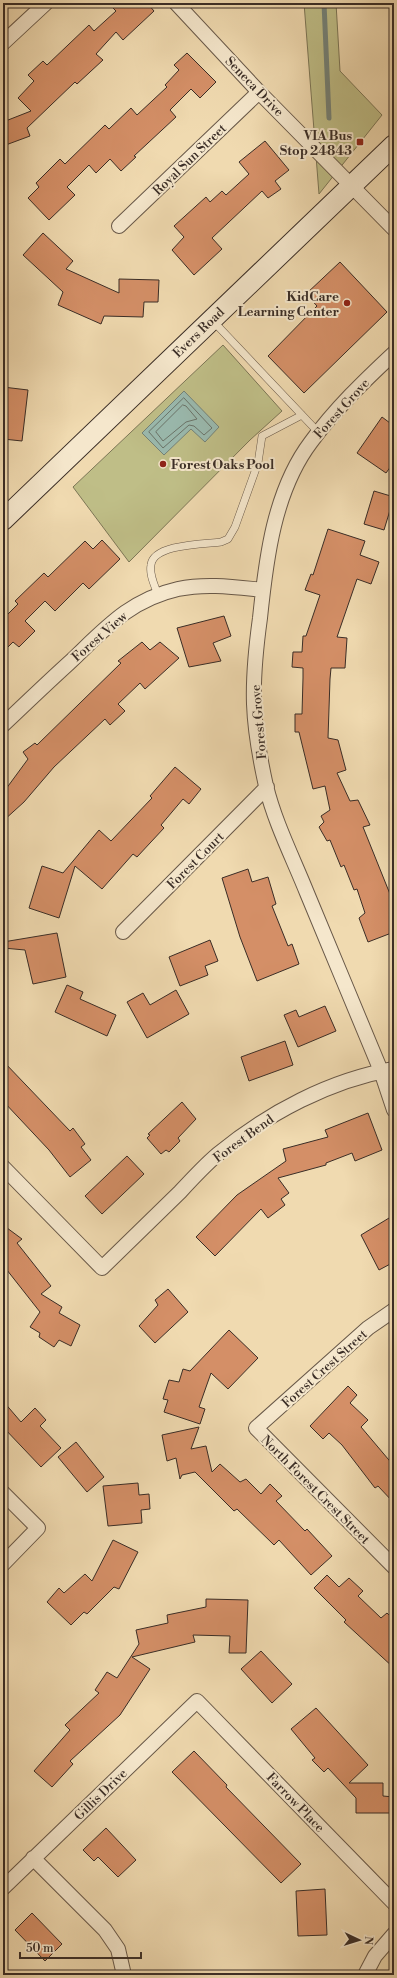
<svg xmlns="http://www.w3.org/2000/svg" width="397" height="1978" font-family="'Libre Bodoni',serif">
	<style>
		.green { fill: #bfbe87; stroke: #7c7656 }
		.water { fill: #9abaaf; stroke: #748278 }
		.lines { fill: none; stroke-linecap: round; stroke-linejoin: round }
		.shore { stroke: #6a746a; stroke-width: 1 }
		.stream { stroke: #748278; stroke-width: 5 }
		.building { fill: #d48f67; stroke: #3a2d26 }
		.lane-casing { stroke: #685848; stroke-width: 8 }
		.street-casing { stroke: #685848; stroke-width: 16 }
		.secondary-casing { stroke: #3a2d26; stroke-width: 22 }
		.lane { stroke: #f5e7cc; stroke-width: 7 }
		.street { stroke: #f5e7cc; stroke-width: 14 }
		.secondary { stroke: #f5e7cc; stroke-width: 20 }
		.poi-dot { fill: #8f2418; stroke: #f5e7cc; stroke-width: 1.5 }
		.labels { text-anchor: middle; stroke-width: 4; stroke-linejoin: round; paint-order: stroke }
		.street-label { font-size: 13px; fill: #3a2d26; stroke: #f5e7cc }
		.poi-label { font-size: 13px; font-weight: bold; fill: #3a2d26; stroke: #f5e7cc; text-anchor: end }
	</style>
	<rect width="100%" height="100%" fill="#f0dab0"/>
	<filter id="stains"><feTurbulence type="fractalNoise" baseFrequency=".005" numOctaves="4"/><feColorMatrix values="0 0 0 0 .2 0 0 0 0 .09 0 0 0 0 .02 0 0 0 .5 -.17"/></filter>
	<radialGradient id="worn" r=".72"><stop offset=".6" stop-color="#630" stop-opacity="0"/><stop offset="1" stop-color="#630" stop-opacity=".3"/></radialGradient>
	<path class="green" d="M304 3H336L340 71 382 115 319 194Z
		M223 345 282 411 250 440 129 562 73 487Z"/>
	<path class="water" d="M184 391 219 427 205 442 191 429 164 455 142 433Z"/>
	<g class="lines">
		<path class="shore" d="M184 398 212 428 204 435 194 426 189 425 163 448 149 432Z
			M183 405 186 406 197 419 186 422 163 441 156 432Z"/>
		<path class="stream" d="M324 3 329 118"/>
	</g>
	<path class="building" d="M108 3H147L154 11 123 40 116 32 96 54 103 60 77 84 75 82 27 128 30 136 3 146V122L31 111 18 98 34 81 28 75 43 61 47 65 89 25 94 31 116 11Z
		M187 53 216 82 200 98 191 89 170 110 176 117 134 156 136 157 121 171 110 159 96 173 89 165 67 187 75 195 49 220 28 198 39 187 36 183 60 159 65 164 105 125 109 129 131 108 137 115 167 87 165 85 179 70 174 65Z
		M265 141 289 170 275 181 281 189 268 198 262 191 212 238 222 249 194 275 172 250 184 237 174 226 206 197 210 202 222 191 226 195 249 174 239 162Z
		M43 233 73 261 66 269 119 293V279L159 280 158 302H144L143 317 104 316 101 324 58 305 63 292 23 255Z
		M340 262 387 312 304 393 268 356 317 306 306 294Z
		M3 387 28 390 22 441 3 439Z
		M382 417 394 426V462L386 473 357 453Z
		M374 491 394 497 384 530 364 524Z
		M328 529 365 541 360 555 379 562 371 584 357 579 337 637 347 638 345 668H331L330 679 328 738 338 740 346 770 337 773 350 801 358 800 370 825 363 827 394 904V932L368 942 359 918 365 913 357 889 354 890 344 865 341 867 330 840 327 841 319 827 324 822 321 816 330 810 325 786 313 789 299 732H295V714H302L303 678V668L292 667 293 652H302L303 636H306L320 595 305 590 311 574 313 575Z
		M102 540 120 559 89 589 83 583 55 611 45 601 25 621 35 631 19 647 13 642 3 652V619L18 604 15 601 44 573 48 577 85 541 93 549Z
		M224 616 231 636 213 643 221 661 189 667 177 628Z
		M142 642 150 650 160 642 179 658 145 689 140 683 118 704 125 711 110 725 105 719 54 767 24 802 3 821V793L28 759 23 752 35 743 37 745 121 663 118 661Z
		M175 767 201 789 189 804 183 799 161 825 164 828 137 857 133 854 102 889 75 866 59 918 29 908 42 866 63 873 99 830 111 841 152 798 150 796Z
		M248 869 252 882 268 877 276 904 272 906 288 946 292 944 299 964 257 981 240 937 222 878Z
		M57 933 66 977 33 984 25 950 3 948V942Z
		M210 940 218 961 205 966 208 975 180 986 169 957Z
		M67 985 83 992 80 999 116 1015 107 1036 55 1012Z
		M176 990 189 1014 147 1038 127 1002 143 993 150 1005Z
		M325 1006 336 1031 298 1047 284 1015 296 1010 299 1017Z
		M285 1041 293 1065 249 1081 241 1057Z
		M3 1061 70 1131 73 1128 85 1144 81 1147 91 1160 70 1177 49 1150 3 1101Z
		M182 1102 196 1119 178 1138 180 1141 169 1152 166 1150 161 1154 147 1138 150 1135 148 1134Z
		M368 1113 382 1150 355 1161 352 1153 326 1163V1165L278 1178 289 1193 281 1199 285 1205 268 1218 261 1209 215 1256 196 1237 237 1195 286 1161 283 1149 328 1137 325 1130Z
		M127 1156 144 1174 102 1214 85 1196Z
		M394 1215V1262L379 1270 361 1235Z
		M3 1225 22 1239 17 1243 51 1286 41 1294 62 1307 59 1313 80 1325 71 1346 59 1340 54 1347 39 1337 40 1333 30 1327 40 1312 3 1265Z
		M168 1289 188 1312 155 1343 139 1326 158 1305 155 1300Z
		M229 1330 258 1358 228 1389 211 1373 199 1407 205 1409 200 1424 164 1412 168 1400 163 1399 169 1380 179 1382 183 1369 190 1371Z
		M348 1386 357 1395 350 1403 368 1420 361 1427 394 1466V1503L378 1486 375 1488 342 1445 329 1433 323 1439 310 1426Z
		M3 1401 21 1422 35 1408 46 1420 40 1426 61 1448 41 1467 3 1427Z
		M199 1427 191 1449 206 1446 212 1472 220 1464 240 1482 246 1479 261 1494 270 1484 282 1496 276 1501 305 1531 307 1529 332 1556 311 1575 279 1540 274 1545 237 1509 234 1511 195 1472 182 1475 180 1479 176 1458 167 1461 162 1435Z
		M76 1442 104 1477 87 1492 58 1457Z
		M138 1483 139 1495 149 1494 150 1509 141 1510 142 1523 108 1526 103 1486Z
		M113 1540 138 1552 119 1589 114 1587 87 1614 84 1612 71 1625 47 1602 59 1588 64 1593 85 1574 92 1581Z
		M327 1575 339 1587 349 1578 363 1591 358 1596 381 1618 387 1613 394 1620V1668L344 1622 346 1620 314 1588Z
		M206 1599 248 1600 246 1653H229L230 1636 193 1635 195 1642 132 1657 150 1669 120 1715 70 1761 73 1764 52 1787 34 1771 70 1730 65 1725 99 1693 95 1690 107 1672 117 1678 139 1644 136 1630 168 1623 167 1615 206 1607Z
		M261 1651 292 1684 272 1703 241 1669Z
		M316 1708 368 1765 349 1783H383V1796L394 1797V1813H356V1798L328 1768 324 1772 312 1760 315 1758 291 1729Z
		M194 1751 227 1785 226 1787 301 1864 281 1883 172 1772Z
		M106 1828 136 1860 118 1877 98 1857 94 1861 83 1850Z
		M325 1889 327 1935 298 1936 296 1891Z
		M32 1913 62 1944 45 1961 15 1930Z"/>
	<g class="lines">
		<g class="lane-casing">
			<path id="lane" d="M213 321 319 433
				M158 595C155 586 149 575 151 565 153 544 205 544 221 542L228 539 235 527 258 463 262 436 302 415"/>
		</g>
		<g class="street-casing">
			<path id="street" d="M176 3 259 92 394 229
				M3 43 46 3
				M119 226 259 92
				M394 353C364 381 335 409 311 442 274 491 266 559 260 618 256 647 253 675 254 704 255 732 260 759 266 786 275 823 293 858 307 893 332 952 356 1012 381 1071L394 1110
				M3 725C25 704 47 683 69 663 104 630 129 600 178 589 206 583 234 587 263 590
				M123 932 267 787
				M3 1167 102 1268C128 1243 154 1217 180 1192 192 1179 205 1165 218 1154 268 1113 330 1080 394 1069
				M394 1310 368 1328 256 1428 394 1567
				M3 1493 38 1528 3 1564
				M33 1858 105 1930 118 1949 124 1975
				M3 1888 197 1701 394 1903
				M365 1975 375 1956 394 1934"/>
		</g>
		<g class="secondary-casing">
			<path id="secondary" d="M3 520 394 145"/>
		</g>
		<use href="#lane" class="lane"/>
		<use href="#street" class="street"/>
		<use href="#secondary" class="secondary"/>
	</g>
	<g class="poi-dot">
		<rect x="356" y="138" width="8" height="8" rx="2"/>
		<circle cx="347" cy="303" r="4"/>
		<circle cx="163" cy="464" r="4"/>
	</g>
	<g class="labels">
		<g class="street-label">
			<text transform="translate(255 86) rotate(46)" y="5">Seneca Drive</text>
			<text transform="translate(189 159) rotate(-44)" y="5">Royal Sun Street</text>
			<text transform="translate(198 332) rotate(-44)" y="5">Evers Road</text>
			<text transform="translate(341 408) rotate(-48)" y="5">Forest Grove</text>
			<text transform="translate(99 636) rotate(-41)" y="5">Forest View</text>
			<text transform="translate(258 722) rotate(-95)" y="5">Forest Grove</text>
			<text transform="translate(195 860) rotate(-45)" y="5">Forest Court</text>
			<text transform="translate(243 1138) rotate(-36)" y="5">Forest Bend</text>
			<text transform="translate(324 1368) rotate(-42)" y="5">Forest Crest Street</text>
			<text transform="translate(316 1489) rotate(45)" y="5">North Forest Crest Street</text>
			<text transform="translate(100 1794) rotate(-44)" y="5">Gillis Drive</text>
			<text transform="translate(296 1802) rotate(46)" y="5">Farrow Place</text>
		</g>
		<g class="poi-label">
			<text x="352" y="140">VIA Bus<tspan x="352" dy="15">Stop 24843</tspan></text>
			<text x="339" y="301">KidCare<tspan x="339" dy="15">Learning Center</tspan></text>
			<text x="171" y="469" text-anchor="start">Forest Oaks Pool</text>
		</g>
	</g>
	<rect width="397" height="1978" fill="none" stroke="#f0dab0" stroke-width="16"/>
	<rect x="4" y="4" width="389" height="1970" fill="none" stroke="#3a2d26" stroke-width="2"/>
	<rect x="8" y="8" width="381" height="1962" fill="none" stroke="#3a2d26"/>
	<g transform="translate(359 1940) rotate(94)" stroke="#f5e7cc" stroke-width="3" paint-order="stroke">
	<path d="M0-3L7 15L0 10L-7 15Z" fill="#3a2d26"/>
	<text y="-6" font-size="11" font-weight="bold" text-anchor="middle" fill="#3a2d26">N</text>
	</g>
	<path d="M20 1952v6h121v-6" fill="none" stroke="#3a2d26" stroke-width="2"/>
	<text x="26" y="1952" font-size="12" fill="#3a2d26" stroke="#f5e7cc" stroke-width="3" paint-order="stroke">50 m</text>
	<rect width="100%" height="100%" filter="url(#stains)"/>
	<rect width="100%" height="100%" fill="url(#worn)"/>
</svg>
